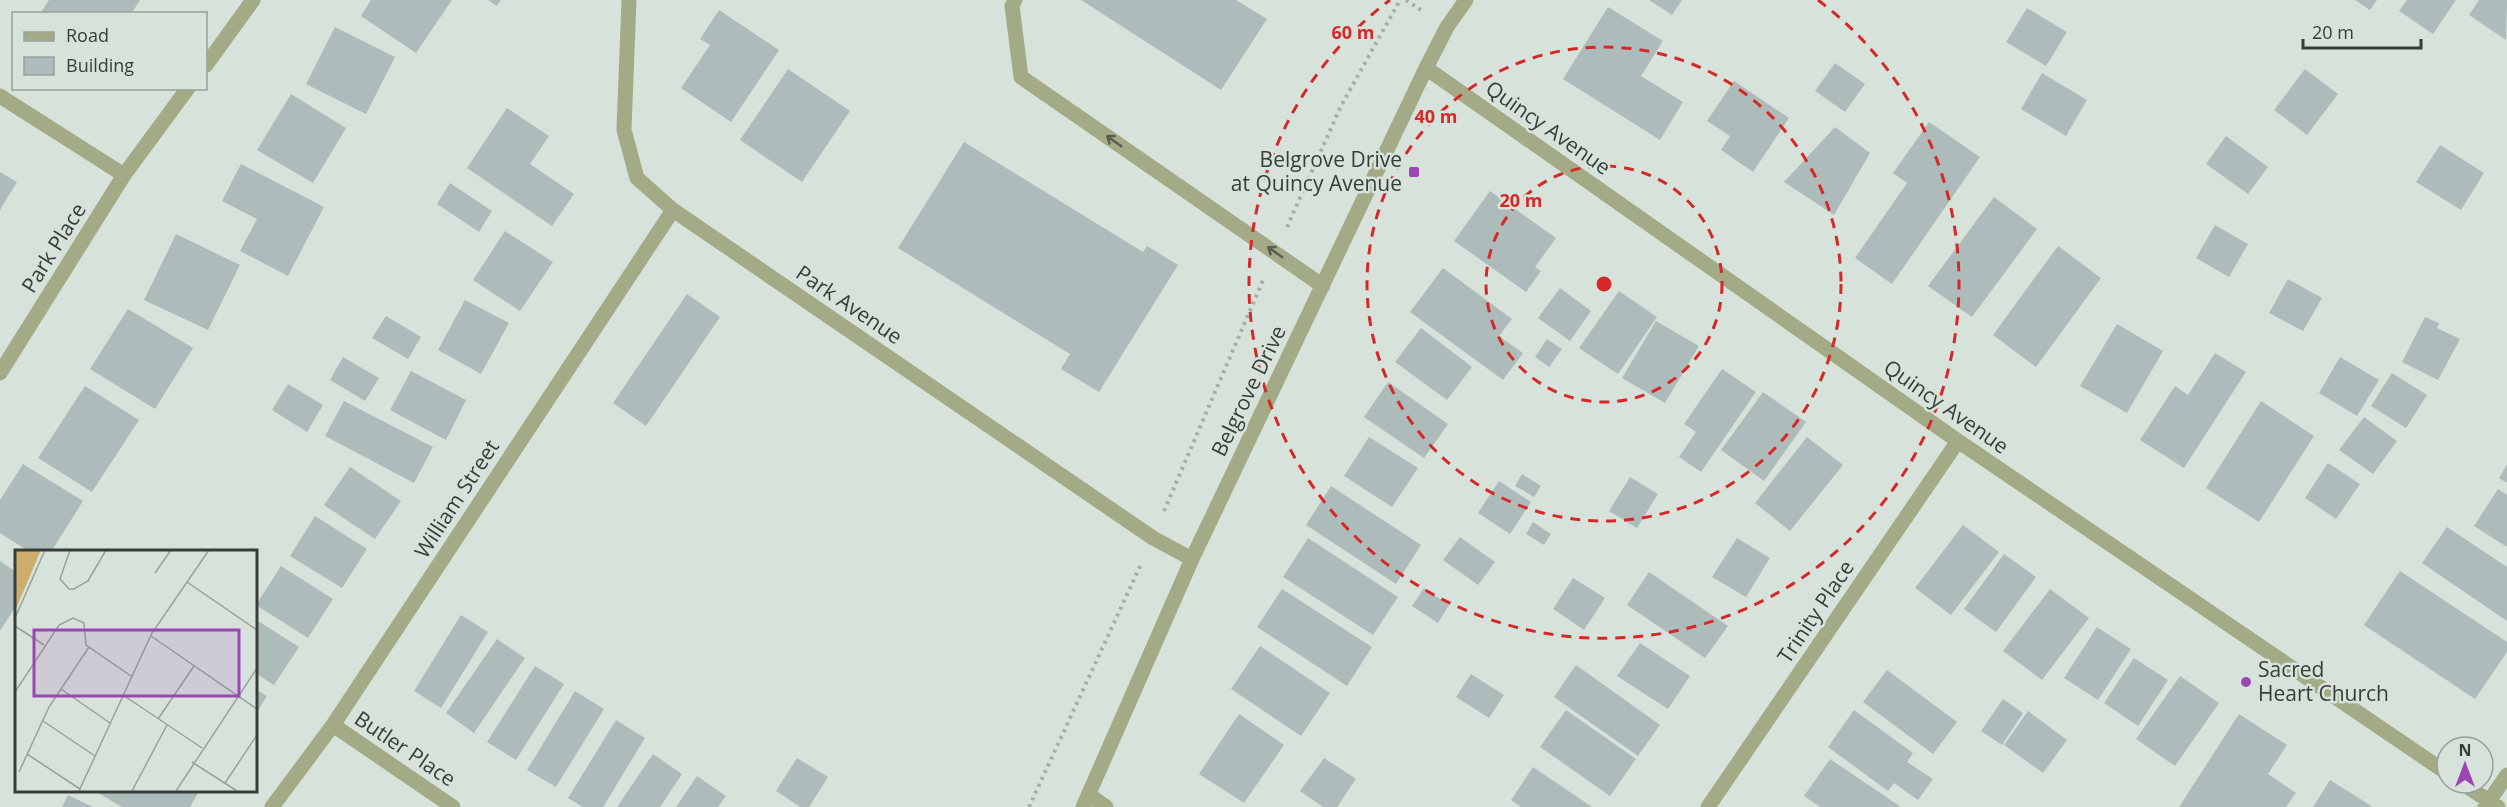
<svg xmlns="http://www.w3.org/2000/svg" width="2507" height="807" font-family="'Open Sans',sans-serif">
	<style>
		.building { fill: #adbcba }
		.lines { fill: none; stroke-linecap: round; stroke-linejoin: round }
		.path { stroke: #a5afa7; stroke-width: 4; stroke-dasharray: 3 4.5; stroke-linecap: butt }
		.minor { stroke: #a2ab85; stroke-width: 15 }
		.oneway { stroke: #585e50 }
		.ring { fill: none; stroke: #d62828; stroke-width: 3; stroke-dasharray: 10 8 }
		.poi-dot { fill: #9a46b4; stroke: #d7e3da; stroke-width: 2 }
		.labels { text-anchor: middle; stroke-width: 5; stroke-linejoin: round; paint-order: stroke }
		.street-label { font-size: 21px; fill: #383d39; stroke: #d7e3da }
		.poi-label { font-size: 21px; fill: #383d39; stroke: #d7e3da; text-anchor: end }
		.inset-road { fill: none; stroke: #97a19a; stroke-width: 1.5 }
		.view { fill: #9a46b4; fill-opacity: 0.15; stroke: #9a46b4; stroke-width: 3 }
		.inset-edge { fill: none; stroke: #383d39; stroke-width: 3 }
		.centre { fill: #d62828; stroke: #d7e3da; stroke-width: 3 }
		.ring-label { font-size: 18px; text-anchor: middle; font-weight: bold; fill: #d62828; stroke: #d7e3da; stroke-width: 5; stroke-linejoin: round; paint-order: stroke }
	</style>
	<rect width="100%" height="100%" fill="#d7e3da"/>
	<path class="building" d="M49 0H140L131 14H40Z
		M371 0H452L416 53 361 16Z
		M488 0H501L497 6Z
		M1081 0H1236L1267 19 1221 90Z
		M1649 0H1682L1672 15Z
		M2355 0H2377L2370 10Z
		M2407 0H2456L2433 34 2399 11Z
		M2479 0H2507L2506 40 2469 15Z
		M1608 7 1663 41 1641 76 1683 102 1660 140 1563 79Z
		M2027 8 2067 32 2046 66 2006 42Z
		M719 10 779 50 731 122 681 88 710 45 700 39Z
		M335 27 395 57 366 114 306 84Z
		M1835 63 1865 84 1845 112 1815 91Z
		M788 69 850 111 802 182 740 140Z
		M2305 69 2338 94 2307 135 2274 110Z
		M2042 73 2087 100 2066 136 2021 109Z
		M1734 81 1789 118 1753 172 1721 150 1730 136 1707 121Z
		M291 94 346 128 313 183 257 150Z
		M507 108 549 136 530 164 574 194 552 226 467 168Z
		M1929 122 1980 157 1892 284 1855 258 1907 183 1893 173Z
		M1835 127 1870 153 1834 215 1784 182Z
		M2226 136 2268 167 2248 194 2206 164Z
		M964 142 1143 252 1147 246 1178 265 1099 392 1061 369 1070 354 898 248Z
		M2440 145 2484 173 2461 210 2416 182Z
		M241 164 324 207 288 276 240 251 257 219 222 201Z
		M0 172 17 182 0 210Z
		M450 183 492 211 479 232 437 204Z
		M1490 191 1556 238 1535 267 1541 271 1526 292 1454 241Z
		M1994 197 2037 229 1972 317 1928 286Z
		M2215 225 2248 244 2229 277 2196 258Z
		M505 231 553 262 520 311 473 280Z
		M176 234 240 265 208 330 144 300Z
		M2058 246 2101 278 2036 367 1993 335Z
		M1443 268 1512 319 1499 336 1523 353 1503 380 1410 312Z
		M2288 279 2322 298 2303 331 2269 313Z
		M1560 288 1591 311 1570 341 1538 318Z
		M1619 291 1657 317 1618 374 1579 348Z
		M687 294 720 317 646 426 613 403Z
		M465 300 509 323 481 374 438 350Z
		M128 309 193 348 155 409 90 369Z
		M386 316 421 337 408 359 372 338Z
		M2425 317 2439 323 2437 328 2460 339 2438 380 2402 362Z
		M1656 321 1699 346 1665 403 1622 378Z
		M2117 324 2163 351 2127 413 2080 386Z
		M1421 328 1472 367 1447 400 1395 362Z
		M1547 339 1562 349 1549 367 1535 357Z
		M2215 353 2246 372 2184 468 2140 440 2175 386 2188 395Z
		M343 357 379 378 365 401 330 380Z
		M2340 357 2379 380 2357 416 2319 393Z
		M1722 369 1756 392 1701 472 1679 457 1696 432 1684 424Z
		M411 371 466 400 446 440 390 410Z
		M2392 373 2427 395 2406 428 2371 406Z
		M1388 382 1448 424 1424 458 1364 417Z
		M288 384 323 405 307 432 272 410Z
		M85 386 139 420 92 492 38 458Z
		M1763 392 1806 422 1764 481 1721 450Z
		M344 401 433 447 414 483 325 436Z
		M2261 401 2314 436 2259 522 2206 488Z
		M2364 417 2397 441 2373 474 2339 450Z
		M1369 437 1418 468 1392 507 1344 476Z
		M1807 437 1843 465 1790 531 1755 503Z
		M2328 463 2360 484 2336 519 2305 498Z
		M23 464 83 501 51 552H30L0 533V500Z
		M2507 464V483L2499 478Z
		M350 467 401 501 375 539 324 505Z
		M1522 474 1541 486 1534 497 1515 486Z
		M1630 477 1658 494 1637 528 1609 511Z
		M1499 481 1531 502 1510 534 1478 513Z
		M1331 486 1421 545 1396 584 1306 525Z
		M2498 489 2507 495V547L2474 526Z
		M315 516 367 549 342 588 290 556Z
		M1533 522 1551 534 1544 545 1526 534Z
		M1963 525 1999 552 1951 615 1915 588Z
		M2447 527 2507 567V621L2422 563Z
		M1460 537 1495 562 1478 585 1443 560Z
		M1308 538 1398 597 1373 635 1283 577Z
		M1737 538 1770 558 1746 597 1712 577Z
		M2004 554 2036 577 1996 632 1964 609Z
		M0 561 16 572V606L0 631Z
		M281 566 333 599 308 638 256 605Z
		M2400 571 2507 642V652L2475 699 2364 625Z
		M1649 572 1728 626 1705 658 1627 605Z
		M1573 578 1605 598 1584 630 1553 609Z
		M1424 588 1449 605 1438 623 1412 606Z
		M1282 589 1372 647 1347 686 1257 627Z
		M2050 589 2089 618 2042 680 2003 651Z
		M461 615 488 632 441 708 414 691Z
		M255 619 299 647 274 685 255 673Z
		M2097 627 2131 649 2098 700 2064 678Z
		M497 639 525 658 474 733 446 713Z
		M1640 643 1690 676 1668 709 1617 676Z
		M1260 646 1330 693 1301 736 1231 689Z
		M2134 658 2168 680 2138 726 2104 703Z
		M1576 665 1660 725 1638 756 1554 697Z
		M535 666 564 684 516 760 487 742Z
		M1887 670 1957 722 1933 754 1863 702Z
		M1471 674 1504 695 1489 718 1456 697Z
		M2180 676 2219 703 2175 766 2136 739Z
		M255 689 267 696 255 715Z
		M575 691 604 709 556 787 527 770Z
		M2003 699 2023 713 2002 745 1981 731Z
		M1566 710 1636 759 1610 796 1540 747Z
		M1854 710 1913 753 1907 762 1933 779 1918 800 1894 783 1888 791 1828 747Z
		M2028 711 2067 740 2043 773 2004 745Z
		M1239 714 1284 745 1244 803 1199 774Z
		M2239 714 2287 745 2268 774 2296 793 2286 807H2179Z
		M616 720 645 738 603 807H583L568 798Z
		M653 754 682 774 660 807H617Z
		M797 758 828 777 809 807H800L776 791Z
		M1324 758 1356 779 1337 807H1323L1300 791Z
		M1830 759 1901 807H1820L1804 796Z
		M1533 767 1592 807H1521L1511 800Z
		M697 776 726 796 718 807H676Z
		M2330 780 2373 807H2313Z
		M93 790H194L198 793 190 807H122Z
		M68 795 93 807H62Z"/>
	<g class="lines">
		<path class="path" d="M1406 0 1424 12
			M1287 227 1341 106 1400 0
			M1164 511 1264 278
			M1029 807 1142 562"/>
		<path class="minor" d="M629 0 624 130 637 178 673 210 1153 538 1192 559
			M1015 0 1012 6 1021 77 1323 286
			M206 65 253 0
			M1426 68 1958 441 2447 773
			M0 96 124 175
			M0 373 124 175 188 88
			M333 725 453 807
			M2462 783 2498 807
			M1089 795 1106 807
			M272 807 333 725 673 210
			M1083 807 1192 559 1426 68 1447 27 1466 0
			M1708 807 1958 441
			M2485 807 2507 775"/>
	</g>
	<defs><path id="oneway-shaft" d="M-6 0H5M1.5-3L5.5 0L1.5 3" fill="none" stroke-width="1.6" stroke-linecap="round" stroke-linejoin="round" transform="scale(1.5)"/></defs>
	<g class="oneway">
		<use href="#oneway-shaft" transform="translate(1114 141) rotate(-145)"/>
		<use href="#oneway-shaft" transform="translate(1275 252) rotate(-145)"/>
	</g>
	<g class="ring">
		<circle cx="1604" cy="284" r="118"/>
		<circle cx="1604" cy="284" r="237"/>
		<path d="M1818 0A355 355 0 1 1 1390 0"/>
	</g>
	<g class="poi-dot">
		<rect x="1408" y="166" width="12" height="12" rx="3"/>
		<circle cx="2246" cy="682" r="6"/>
	</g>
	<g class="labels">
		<g class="street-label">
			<text transform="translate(1548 128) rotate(35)" y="7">Quincy Avenue</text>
			<text transform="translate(54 248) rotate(-58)" y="7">Park Place</text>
			<text transform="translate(849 305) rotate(34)" y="7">Park Avenue</text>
			<text transform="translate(1249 391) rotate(-64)" y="7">Belgrove Drive</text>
			<text transform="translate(1946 407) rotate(35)" y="7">Quincy Avenue</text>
			<text transform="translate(457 499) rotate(-57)" y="7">William Street</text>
			<text transform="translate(1816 612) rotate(-56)" y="7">Trinity Place</text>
			<text transform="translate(405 749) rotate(34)" y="7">Butler Place</text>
		</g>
		<g class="poi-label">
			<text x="1402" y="167">Belgrove Drive<tspan x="1402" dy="24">at Quincy Avenue</tspan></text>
			<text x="2258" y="677" text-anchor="start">Sacred<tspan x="2258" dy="24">Heart Church</tspan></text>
		</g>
	</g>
	<g transform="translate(15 550)">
		<rect width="242" height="242" fill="#d7e3da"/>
		<path d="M0 0H26L0 61Z" fill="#ccad6c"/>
		<path class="inset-road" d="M55 0 45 29 54 39H59L73 31 91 0M140 23 156 0M172 32 242 80M0 68 30 0M0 76 29 95M136 86 242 159M46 139 95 173M0 142 44 75 58 68 69 73 71 95 116 126M108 145 187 198M143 169 179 116M28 171 80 206M12 204 65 239M177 212 222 241M4 222 34 157 74 97M210 233 242 185M64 241 137 83 194 0M117 241 152 175M161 241 242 118"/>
		<path class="view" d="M19 80H224V146H19Z"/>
		<rect width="242" height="242" class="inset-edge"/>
	</g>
	<circle cx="1604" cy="284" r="9" class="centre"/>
	<g class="ring-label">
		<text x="1353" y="39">60 m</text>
		<text x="1436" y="123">40 m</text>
		<text x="1521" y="207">20 m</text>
	</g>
	<rect x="12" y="12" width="195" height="78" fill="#d7e3da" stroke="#97a19a" stroke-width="1.5"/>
	<rect x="24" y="32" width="30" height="9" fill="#a2ab85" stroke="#97a19a" stroke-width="1.5"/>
	<text x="66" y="42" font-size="18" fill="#383d39">Road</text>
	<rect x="24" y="57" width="30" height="18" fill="#adbcba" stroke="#97a19a" stroke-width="1.5"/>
	<text x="66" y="72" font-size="18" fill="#383d39">Building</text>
	<g transform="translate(2465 765)"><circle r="28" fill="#d7e3da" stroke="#97a19a" stroke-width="1.5"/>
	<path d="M0-4.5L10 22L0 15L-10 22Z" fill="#9a46b4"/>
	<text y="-9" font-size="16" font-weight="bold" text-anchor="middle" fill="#383d39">N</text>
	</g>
	<path d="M2303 39v9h118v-9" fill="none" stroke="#383d39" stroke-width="3"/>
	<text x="2312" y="39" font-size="18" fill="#383d39" stroke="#d7e3da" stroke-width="4.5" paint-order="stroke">20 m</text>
</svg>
